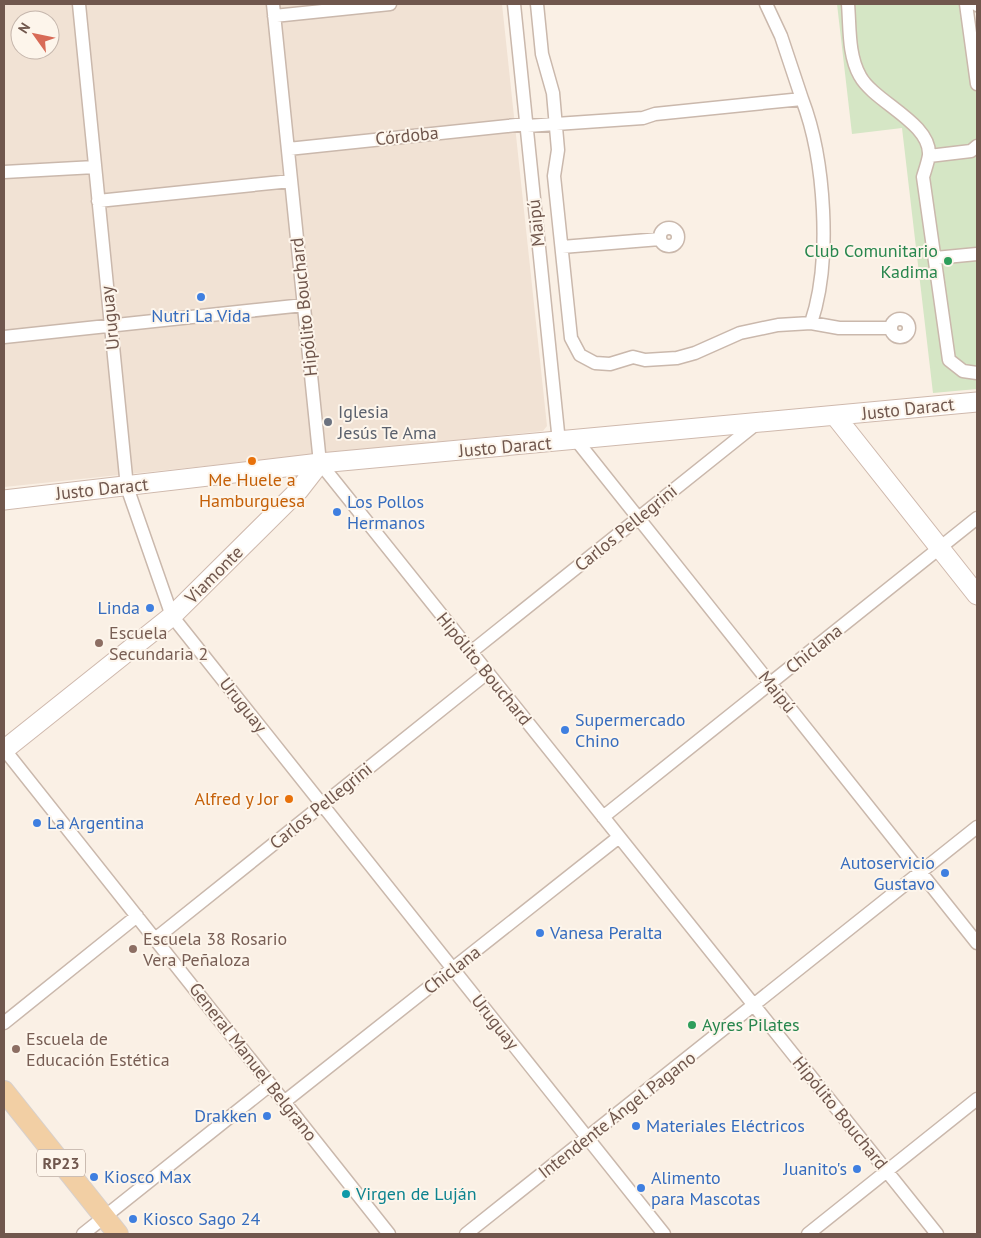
<svg xmlns="http://www.w3.org/2000/svg" width="981" height="1238" font-family="'PT Sans',sans-serif">
	<style>
		.residential { fill: #f1e2d4; fill-rule: evenodd }
		.green { fill: #d5e6c5 }
		.lines { fill: none; stroke-linecap: round; stroke-linejoin: round }
		.street-casing { stroke: #cab8ac; stroke-width: 15 }
		.secondary-casing { stroke: #cfb9ad; stroke-width: 21 }
		.primary-casing { stroke: #d7d0cd; stroke-width: 22 }
		.street { stroke: #fff; stroke-width: 12 }
		.secondary { stroke: #fff; stroke-width: 19 }
		.primary { stroke: #f2cfa4; stroke-width: 20 }
		.leisure-dot { fill: #2e9e5b; stroke: #fdf5eb; stroke-width: 2 }
		.shop-dot { fill: #3f7fe0; stroke: #fdf5eb; stroke-width: 2 }
		.worship-dot { fill: #6b7280; stroke: #fdf5eb; stroke-width: 2 }
		.food-dot { fill: #e8710a; stroke: #fdf5eb; stroke-width: 2 }
		.education-dot { fill: #8d6e63; stroke: #fdf5eb; stroke-width: 2 }
		.culture-dot { fill: #0f9aa8; stroke: #fdf5eb; stroke-width: 2 }
		.labels { text-anchor: middle; stroke-width: 4; stroke-linejoin: round; paint-order: stroke }
		.shield { fill: #fdf5eb; stroke: #9a867c; stroke-width: 1 }
		.shield-label { font-size: 16px; font-weight: bold; fill: #70574d }
		.street-label { font-size: 18px; fill: #70574d; stroke: #fdf5eb }
		.leisure-label { font-size: 18px; fill: #27864d; stroke: #fdf5eb; text-anchor: end }
		.shop-label { font-size: 18px; fill: #366cbe; stroke: #fdf5eb; text-anchor: start }
		.worship-label { font-size: 18px; fill: #5b616d; stroke: #fdf5eb; text-anchor: start }
		.food-label { font-size: 18px; fill: #c56008; stroke: #fdf5eb }
		.education-label { font-size: 18px; fill: #785e54; stroke: #fdf5eb; text-anchor: start }
		.culture-label { font-size: 18px; fill: #0d838f; stroke: #fdf5eb; text-anchor: start }
	</style>
	<rect width="100%" height="100%" fill="#faf0e5"/>
	<path class="residential" d="M4 4H502L547 426 543 431 4 487ZM20 20H50V50H20Z"/>
	<path class="green" d="M837 4H971L977 49V389L933 393 902 128 852 134Z"/>
	<g class="lines">
		<g class="street-casing">
			<path id="street" d="M79 4 127 487 172 616 664 1234
				M273 4 320 463 937 1234
				M514 4 559 442
				M537 4 542 54 553 93 558 150 554 176 571 338 580 355 595 363 610 364 633 357 645 360 677 358 695 353 740 333 778 325 811 323 839 328H891
				M848 4C850 27 848 55 860 76 874 102 931 123 929 155 928 162 925 170 923 177L949 360 963 371 977 373
				M966 4 977 84
				M977 4V5
				M274 16 390 4
				M802 99C825 159 832 261 811 323
				M527 126 643 118 655 114 802 99 781 36 766 4
				M288 149 526 124
				M929 156 971 151 977 146
				M4 172 95 167
				M98 201 291 181
				M660 237a9 9 0 1 1 18 0a9 9 0 1 1-18 0Z
				M562 247 660 239
				M935 258 977 254
				M891 328a9 9 0 1 1 18 0a9 9 0 1 1-18 0Z
				M4 337 304 305
				M577 441 977 943
				M471 652 756 424
				M4 749 389 1234
				M603 817 977 518
				M155 939 487 673
				M4 1023 137 916
				M284 1102 619 837
				M83 1234 270 1085
				M466 1234 977 827
				M808 1234 977 1099"/>
		</g>
		<g class="secondary-casing">
			<path id="secondary" d="M836 417 977 595
				M4 500 320 463 977 402
				M4 750 172 616 299 490 320 463"/>
		</g>
		<g class="primary-casing">
			<path id="primary" d="M4 1091 118 1234"/>
		</g>
		<use href="#street" class="street"/>
		<use href="#secondary" class="secondary"/>
		<use href="#primary" class="primary"/>
	</g>
	<g class="leisure-dot">
		<circle cx="948" cy="261" r="5"/>
		<circle cx="692" cy="1025" r="5"/>
	</g>
	<g class="shop-dot">
		<circle cx="201" cy="297" r="5"/>
		<circle cx="337" cy="512" r="5"/>
		<circle cx="150" cy="608" r="5"/>
		<circle cx="565" cy="730" r="5"/>
		<circle cx="37" cy="823" r="5"/>
		<circle cx="945" cy="873" r="5"/>
		<circle cx="540" cy="933" r="5"/>
		<circle cx="267" cy="1116" r="5"/>
		<circle cx="636" cy="1126" r="5"/>
		<circle cx="857" cy="1169" r="5"/>
		<circle cx="94" cy="1177" r="5"/>
		<circle cx="641" cy="1188" r="5"/>
		<circle cx="133" cy="1219" r="5"/>
	</g>
	<circle class="worship-dot" cx="328" cy="422" r="5"/>
	<g class="food-dot">
		<circle cx="252" cy="461" r="5"/>
		<circle cx="289" cy="799" r="5"/>
	</g>
	<g class="education-dot">
		<circle cx="99" cy="643" r="5"/>
		<circle cx="133" cy="949" r="5"/>
		<circle cx="16" cy="1049" r="5"/>
	</g>
	<circle class="culture-dot" cx="346" cy="1194" r="5"/>
	<g class="labels">
		<rect class="shield" x="37" y="1149.5" width="48" height="27" rx="4"/>
		<g class="shield-label">
			<text x="61" y="1169">RP23</text>
		</g>
		<g class="street-label">
			<text transform="translate(407 136) rotate(-6)" y="6">Córdoba</text>
			<text transform="translate(536 223) rotate(-96)" y="6">Maipú</text>
			<text transform="translate(304 307) rotate(-96)" y="6">Hipólito Bouchard</text>
			<text transform="translate(110 318) rotate(-96)" y="6">Uruguay</text>
			<text transform="translate(908 409) rotate(-6)" y="6">Justo Daract</text>
			<text transform="translate(505 447) rotate(-5)" y="6">Justo Daract</text>
			<text transform="translate(102 489) rotate(-6)" y="6">Justo Daract</text>
			<text transform="translate(626 528) rotate(-39)" y="6">Carlos Pellegrini</text>
			<text transform="translate(214 575) rotate(-45)" y="6">Viamonte</text>
			<text transform="translate(814 649) rotate(-39)" y="6">Chiclana</text>
			<text transform="translate(484 669) rotate(51)" y="6">Hipólito Bouchard</text>
			<text transform="translate(777 692) rotate(51)" y="6">Maipú</text>
			<text transform="translate(243 705) rotate(52)" y="6">Uruguay</text>
			<text transform="translate(321 806) rotate(-39)" y="6">Carlos Pellegrini</text>
			<text transform="translate(452 970) rotate(-38)" y="6">Chiclana</text>
			<text transform="translate(495 1022) rotate(52)" y="6">Uruguay</text>
			<text transform="translate(253 1062) rotate(52)" y="6">General Manuel Belgrano</text>
			<text transform="translate(840 1113) rotate(51)" y="6">Hipólito Bouchard</text>
			<text transform="translate(617 1115) rotate(-38)" y="6">Intendente Ángel Pagano</text>
		</g>
		<g class="leisure-label">
			<text x="938" y="257">Club Comunitario<tspan x="938" dy="21">Kadima</tspan></text>
			<text x="702" y="1031" text-anchor="start">Ayres Pilates</text>
		</g>
		<g class="shop-label">
			<text x="201" y="322" text-anchor="middle">Nutri La Vida</text>
			<text x="347" y="508">Los Pollos<tspan x="347" dy="21">Hermanos</tspan></text>
			<text x="140" y="614" text-anchor="end">Linda</text>
			<text x="575" y="726">Supermercado<tspan x="575" dy="21">Chino</tspan></text>
			<text x="47" y="829">La Argentina</text>
			<text x="935" y="869" text-anchor="end">Autoservicio<tspan x="935" dy="21">Gustavo</tspan></text>
			<text x="550" y="939">Vanesa Peralta</text>
			<text x="257" y="1122" text-anchor="end">Drakken</text>
			<text x="646" y="1132">Materiales Eléctricos</text>
			<text x="847" y="1175" text-anchor="end">Juanito's</text>
			<text x="104" y="1183">Kiosco Max</text>
			<text x="651" y="1184">Alimento<tspan x="651" dy="21">para Mascotas</tspan></text>
			<text x="143" y="1225">Kiosco Sago 24</text>
		</g>
		<g class="worship-label">
			<text x="338" y="418">Iglesia<tspan x="338" dy="21">Jesús Te Ama</tspan></text>
		</g>
		<g class="food-label">
			<text x="252" y="486">Me Huele a<tspan x="252" dy="21">Hamburguesa</tspan></text>
			<text x="279" y="805" text-anchor="end">Alfred y Jor</text>
		</g>
		<g class="education-label">
			<text x="109" y="639">Escuela<tspan x="109" dy="21">Secundaria 2</tspan></text>
			<text x="143" y="945">Escuela 38 Rosario<tspan x="143" dy="21">Vera Peñaloza</tspan></text>
			<text x="26" y="1045">Escuela de<tspan x="26" dy="21">Educación Estética</tspan></text>
		</g>
		<g class="culture-label">
			<text x="356" y="1200">Virgen de Luján</text>
		</g>
	</g>
	<rect width="981" height="1238" fill="none" stroke="#70574d" stroke-width="10"/>
	<g transform="translate(35 35) rotate(303)"><circle r="24" fill="#fdf5eb" stroke="#c5b6ac"/>
	<path d="M0-4L9 19L0 12L-9 19Z" fill="#d86a56"/>
	<text y="-8" font-size="14" font-weight="bold" text-anchor="middle" fill="#70574d">N</text>
	</g>
</svg>
